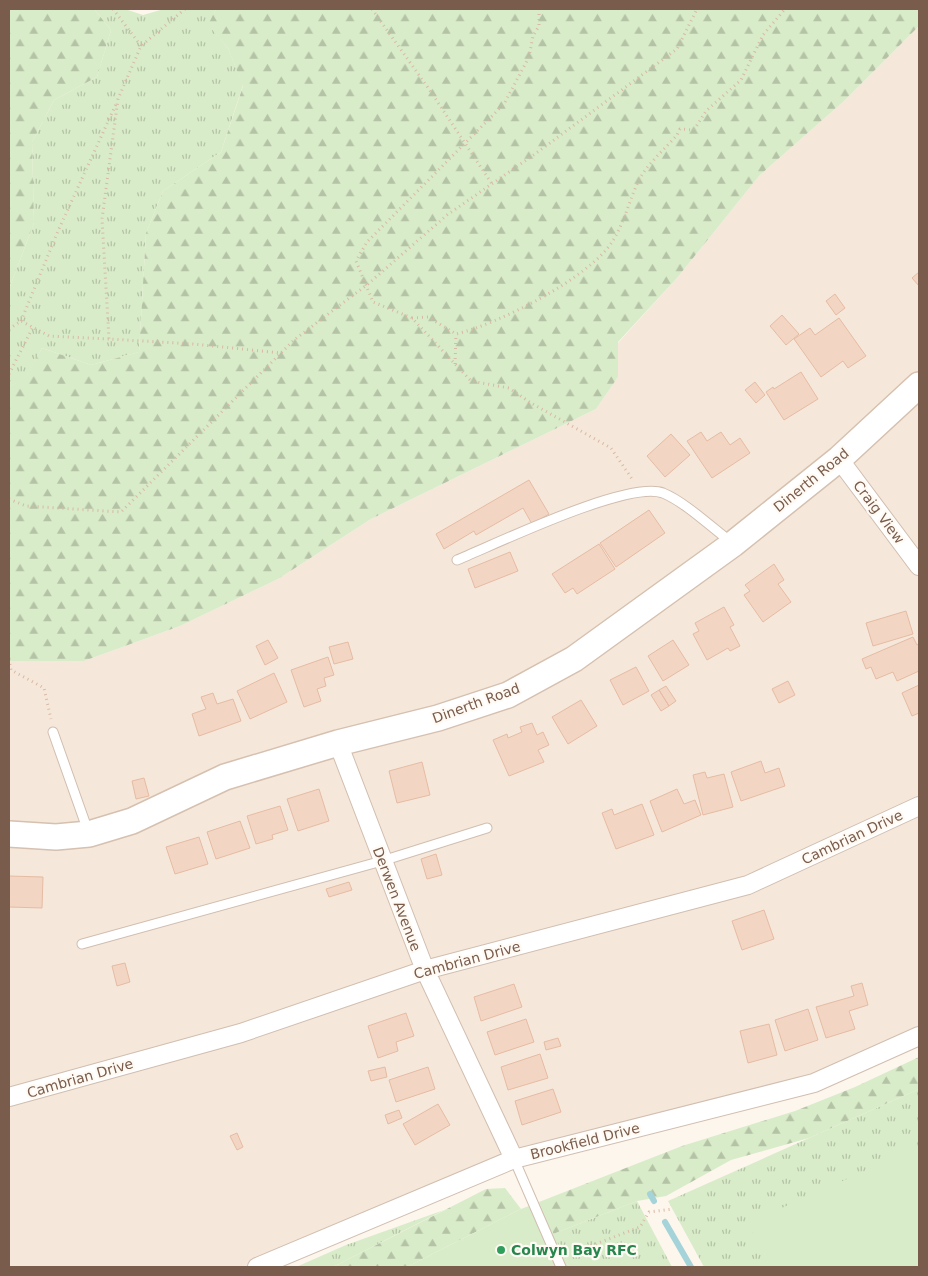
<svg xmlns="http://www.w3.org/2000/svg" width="928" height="1276" font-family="'DejaVu Sans',sans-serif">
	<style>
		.residential { fill: #f5e8da }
		.grass { fill: url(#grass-tufts) }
		.forest { fill: url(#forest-firs) }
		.pitch { fill: #d8ecc9 }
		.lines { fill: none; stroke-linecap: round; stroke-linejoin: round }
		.stream { stroke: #a5d3da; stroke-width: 6 }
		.building { fill: #f3d5c3; stroke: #e6bba3 }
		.lane-casing { stroke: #d1beb0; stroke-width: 11 }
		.street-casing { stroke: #d1beb0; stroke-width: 20 }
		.secondary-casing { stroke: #d6c0b0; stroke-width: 28 }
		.path { stroke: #d9b8a5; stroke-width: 3; stroke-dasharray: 1 4; stroke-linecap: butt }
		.lane { stroke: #fff; stroke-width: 9 }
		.street { stroke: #fff; stroke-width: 18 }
		.secondary { stroke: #fff; stroke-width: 25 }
		.leisure-dot { fill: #2e9e5b; stroke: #fffaf3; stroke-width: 2 }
		.labels { text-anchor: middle; stroke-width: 4.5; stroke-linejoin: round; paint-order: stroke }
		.street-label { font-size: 14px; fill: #7a5c4d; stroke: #fffaf3 }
		.leisure-label { font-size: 14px; font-weight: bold; fill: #27864d; stroke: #fffaf3; text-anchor: start }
	</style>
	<defs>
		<pattern id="grass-tufts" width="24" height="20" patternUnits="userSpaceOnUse" patternTransform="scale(1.25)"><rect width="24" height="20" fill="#d8ecc9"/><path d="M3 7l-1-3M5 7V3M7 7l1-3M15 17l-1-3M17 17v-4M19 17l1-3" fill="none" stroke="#b4c2a5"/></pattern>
		<pattern id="forest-firs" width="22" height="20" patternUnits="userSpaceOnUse" patternTransform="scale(1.25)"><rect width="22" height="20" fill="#d8ecc9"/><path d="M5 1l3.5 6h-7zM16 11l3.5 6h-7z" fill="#b4c2a5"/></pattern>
	</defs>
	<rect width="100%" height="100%" fill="#fdf6ec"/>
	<path class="residential" d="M919 26V1036L814 1083 514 1159 257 1267H9V661H84L180 626 278 579 371 519 596 409 618 377V343L677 278 759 176 844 101Z"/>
	<path class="grass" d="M94 9H125L143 15 164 9H216L209 25 228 48 243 85 221 152 163 191 146 233 139 352 91 365 42 348 26 378 9 387V289L34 223 32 142 54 100 97 77 111 30Z
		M919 1089V1267H704L668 1201Z
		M637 1201 672 1267H569L553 1234Z
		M444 1210 333 1267H296L346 1245Z"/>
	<path class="forest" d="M9 9H94L111 30 97 77 54 100 32 142 34 223 9 289Z
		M216 9H919V26L844 101 759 176 677 278 618 342V377L596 409 371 519 278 579 180 626 84 661H9V387L26 377 42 348 91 365 139 352 146 233 163 191 221 152 243 86 228 48 208 25Z
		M919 1057V1089L809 1138 731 1160 666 1196 637 1201 553 1234 539 1202 682 1146 795 1111 855 1087Z
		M505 1188 521 1209 407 1267H333L486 1189Z"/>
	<path class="pitch" d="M919 1147V1267H768L748 1223Z
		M539 1202 569 1267H407L521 1209Z"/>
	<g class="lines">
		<path class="stream" d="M650 1194 654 1201
			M665 1222 691 1267"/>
	</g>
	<path class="building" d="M919 272V286L912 278Z
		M835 294 845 308 836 315 826 301Z
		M782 315 799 334 786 345 770 326Z
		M839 318 866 356 848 368 843 361 821 377 794 339 810 328 815 335Z
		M801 372 818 399 784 420 766 392 773 387 774 389Z
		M755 382 765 395 756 403 745 390Z
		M701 432 707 441 721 432 730 445 740 438 750 453 712 478 687 441Z
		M671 434 690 455 665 477 647 456Z
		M529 480 549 514 532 524 523 508 476 535 474 531 444 549 436 534Z
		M649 510 665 533 616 567 600 543Z
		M599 544 615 569 577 594 573 588 565 593 552 574Z
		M510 552 518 571 475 588 468 569Z
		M774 564 784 580 778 584 791 602 763 622 744 595 750 591 745 585Z
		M724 607 734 625 730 627 740 646 730 651 728 648 707 660 693 634 699 631 695 623Z
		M906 611 913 634 873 646 866 623Z
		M913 637 917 645 919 644V671L897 681 893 672 876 679 871 667 866 669 862 659Z
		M268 640 278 658 265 665 256 646Z
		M673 640 689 665 663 681 648 656Z
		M348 642 353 659 334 664 329 647Z
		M328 657 334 675 324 678 326 686 317 689 321 701 304 707 291 670Z
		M636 667 649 691 623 705 610 680Z
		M274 673 287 702 250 719 237 691Z
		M788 681 795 695 779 703 772 689Z
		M919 685V713L912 716 902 693Z
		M666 686 676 701 669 706 659 690Z
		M659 690 669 706 661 711 651 695Z
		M213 693 217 704 233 699 241 721 199 736 192 714 206 709 201 697Z
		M581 700 597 726 568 744 552 717Z
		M532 723 537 735 543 732 549 745 538 750 544 762 509 776 493 740 507 734 508 738 522 732 520 727Z
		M761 761 765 773 779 768 785 786 741 801 731 772Z
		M422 762 430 795 397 803 389 771Z
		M705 772 707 778 724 774 733 807 703 815 693 775Z
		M144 778 149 796 136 799 132 781Z
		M319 789 329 821 298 831 287 799Z
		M677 789 684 804 695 800 701 815 662 832 650 801Z
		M642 804 654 835 616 849 602 813 612 809 614 815Z
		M280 806 288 830 272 835 273 839 256 844 247 816Z
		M240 821 250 848 216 859 207 832Z
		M199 837 208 864 175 874 166 847Z
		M436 854 442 875 427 879 421 859Z
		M9 876 43 877 42 908 9 907Z
		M349 882 352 890 329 897 326 889Z
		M764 910 774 939 742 950 732 921Z
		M125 963 130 982 117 986 112 966Z
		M862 983 868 1005 849 1011 855 1029 826 1038 816 1007 854 996 851 986Z
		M514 984 522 1007 481 1021 474 997Z
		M808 1009 818 1040 785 1051 775 1020Z
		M406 1013 414 1036 396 1042 398 1051 378 1058 368 1026Z
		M526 1019 534 1042 495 1055 487 1032Z
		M769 1024 777 1055 748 1063 740 1031Z
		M558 1038 561 1046 546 1050 544 1042Z
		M540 1054 548 1078 508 1090 501 1067Z
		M385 1067 387 1077 371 1081 368 1071Z
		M428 1067 435 1089 396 1102 389 1080Z
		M553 1089 561 1112 522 1125 515 1101Z
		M438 1104 450 1125 415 1145 403 1124Z
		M399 1110 402 1118 388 1124 385 1115Z
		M237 1133 243 1147 237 1150 230 1136Z"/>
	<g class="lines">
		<g class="lane-casing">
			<path id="lane" d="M457 560C496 544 628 480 663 493 685 502 711 527 731 542
				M53 732 88 831
				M82 944 382 861 487 828
				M514 1159 561 1267"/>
		</g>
		<g class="street-casing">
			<path id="street" d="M839 459 919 566
				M338 743 425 970 514 1159
				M9 1097 241 1033 425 970 748 885 919 806
				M257 1267 514 1159 814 1083 919 1036"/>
		</g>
		<g class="secondary-casing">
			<path id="secondary" d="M9 834 56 837 89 834 132 821 225 777 338 743 438 718 508 695 574 659 733 544 839 459 919 385"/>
		</g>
		<path class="path" d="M113 9 141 46
			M185 9 141 46 118 99 102 219 109 339 193 344 281 353
			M372 9 431 92 492 184
			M539 9V26L533 36 529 57 504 104 367 242 356 261 373 302 412 318 471 381 509 388 531 403 611 448 632 479
			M412 318 428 317 456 334C498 324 588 279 612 242 624 224 629 201 638 182 646 165 665 149 677 135L680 129 694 130 706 111 741 80 763 35 785 9
			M21 321 58 231 117 102
			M9 329 21 321 49 336 109 339
			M455 364 456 334
			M9 374 33 327
			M9 499 26 506 121 512 294 340 368 284 447 215 535 154 677 49 697 9
			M9 659 11 670 44 688 51 719
			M572 1253 640 1227 649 1212 673 1209"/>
		<use href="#lane" class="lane"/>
		<use href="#street" class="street"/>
		<use href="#secondary" class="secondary"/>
	</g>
	<circle class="leisure-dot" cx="501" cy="1250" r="5"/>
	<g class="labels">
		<g class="street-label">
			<text transform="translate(811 480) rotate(-39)" y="5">Dinerth Road</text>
			<text transform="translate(879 512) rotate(53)" y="5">Craig View</text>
			<text transform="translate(476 703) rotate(-20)" y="5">Dinerth Road</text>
			<text transform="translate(852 837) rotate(-25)" y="5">Cambrian Drive</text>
			<text transform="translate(397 899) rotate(69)" y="5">Derwen Avenue</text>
			<text transform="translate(467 960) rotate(-15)" y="5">Cambrian Drive</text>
			<text transform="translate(80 1078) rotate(-16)" y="5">Cambrian Drive</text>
			<text transform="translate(585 1141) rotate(-14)" y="5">Brookfield Drive</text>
		</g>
		<g class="leisure-label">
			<text x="511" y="1255">Colwyn Bay RFC</text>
		</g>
	</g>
	<rect width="928" height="1276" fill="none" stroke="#7a5c4d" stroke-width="20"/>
</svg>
